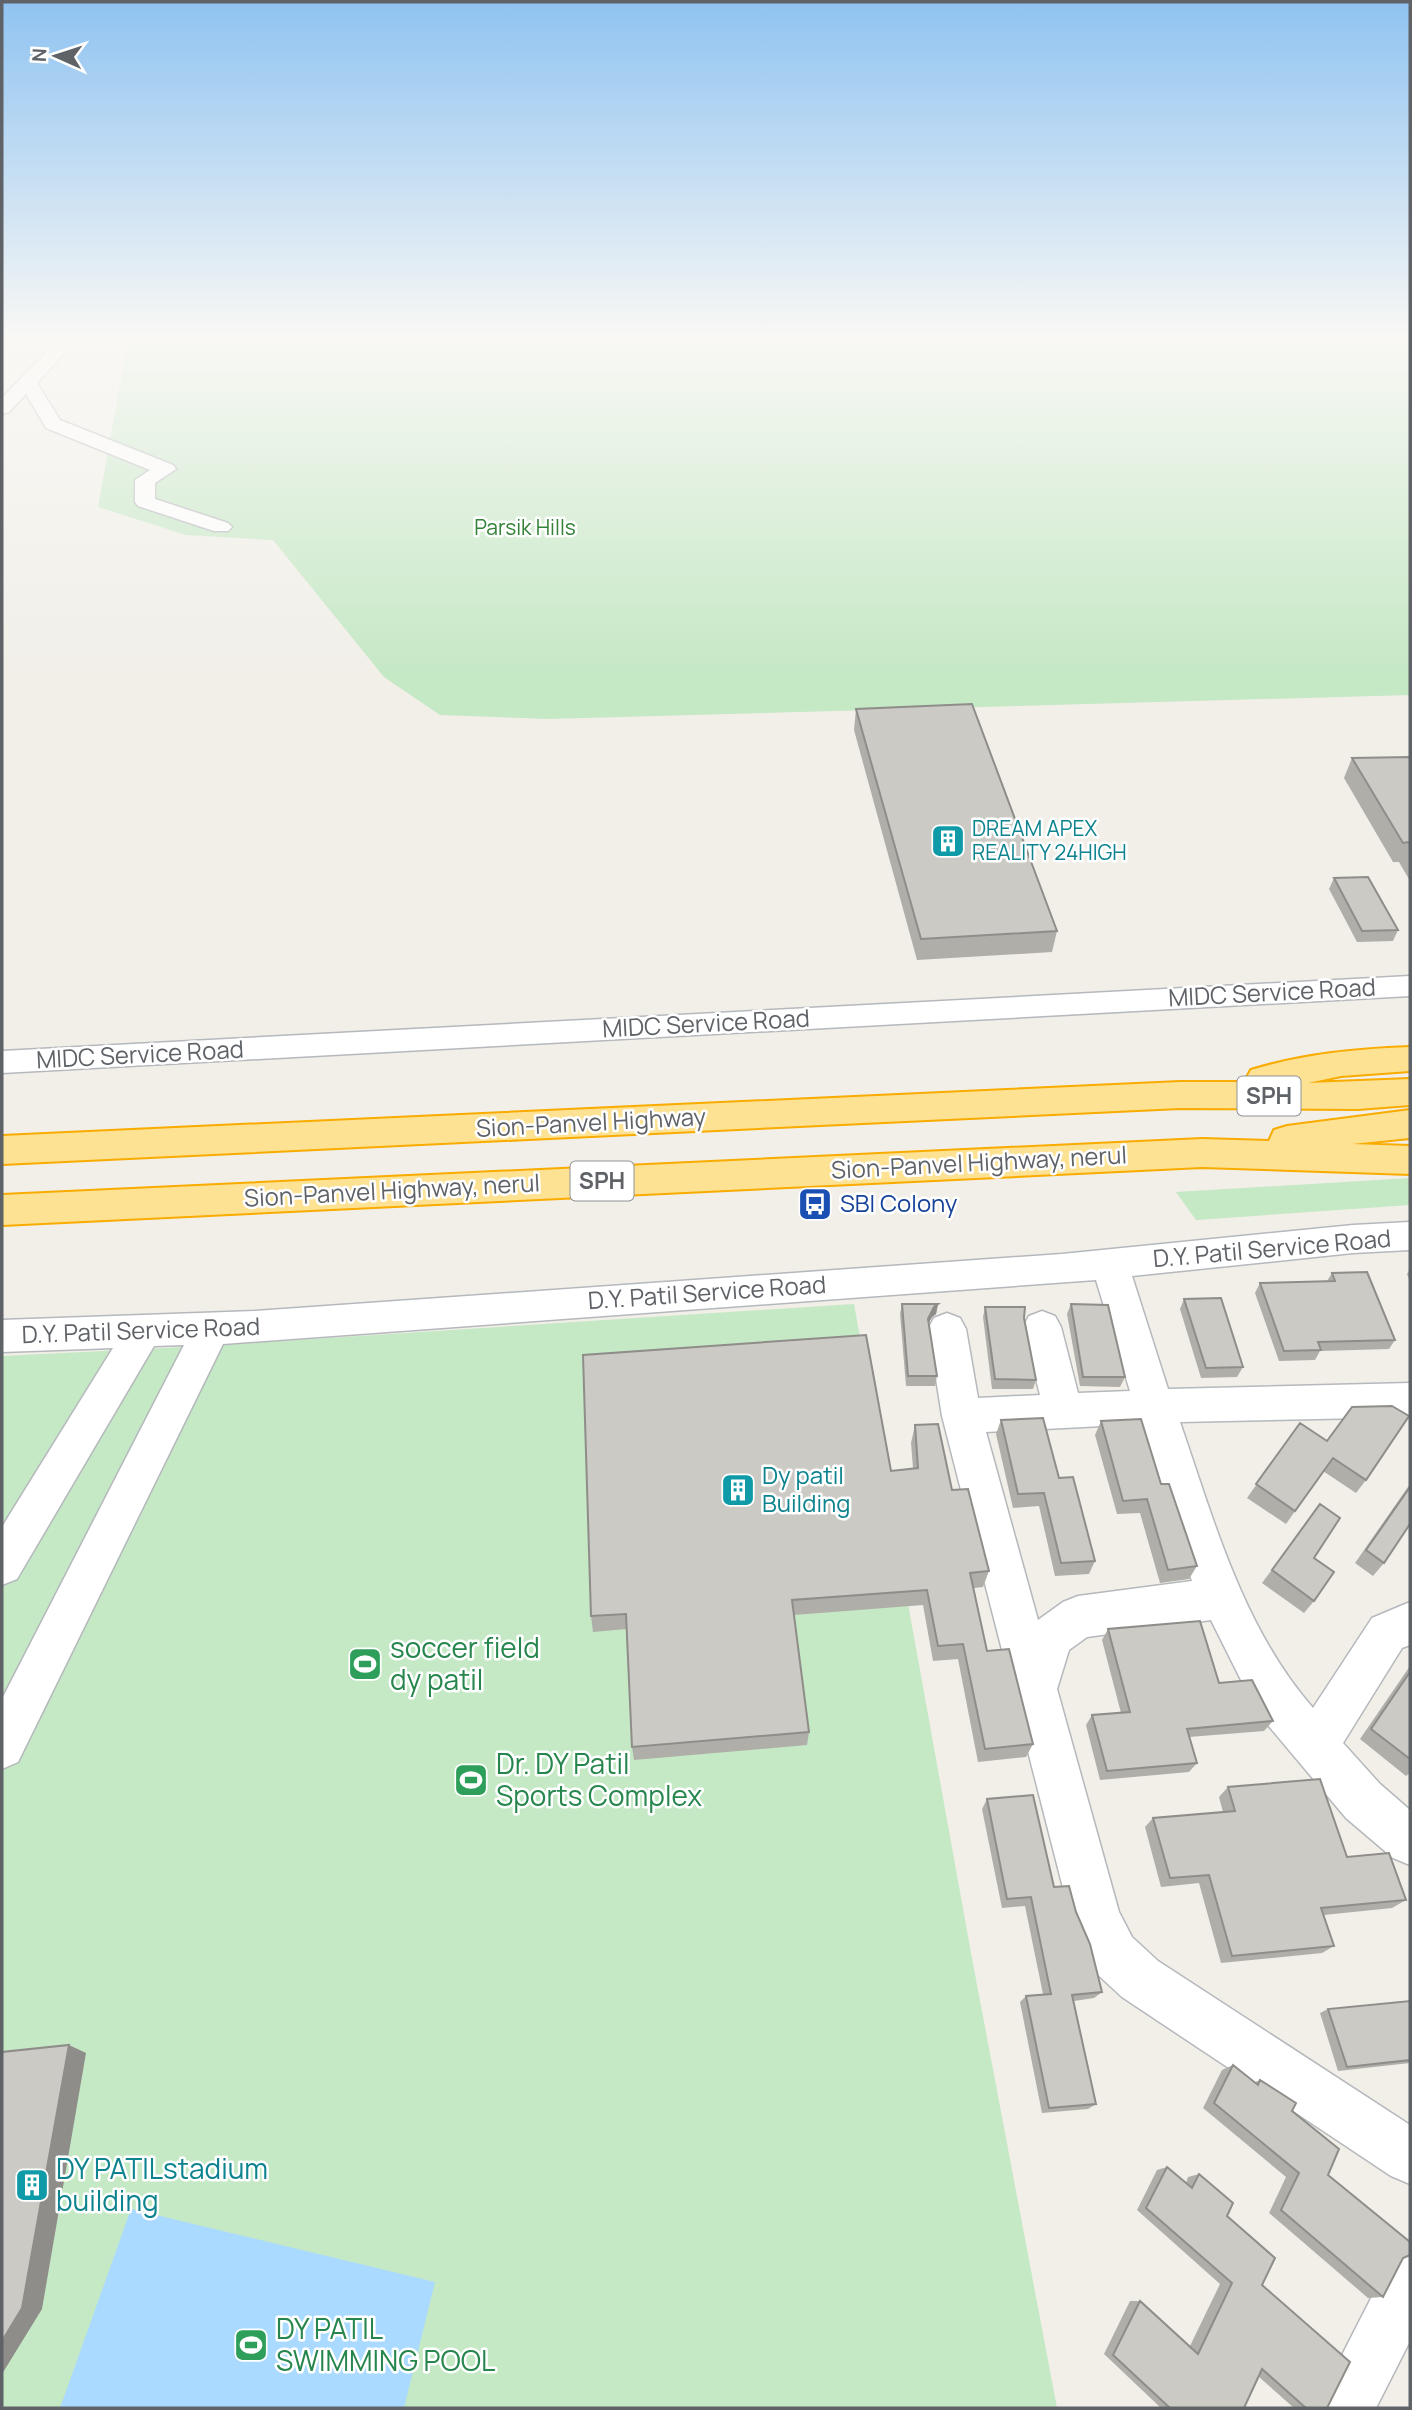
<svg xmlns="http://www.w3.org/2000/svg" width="1412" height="2410" font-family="Manrope,sans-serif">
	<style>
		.green { fill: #c5e8c5 }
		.water { fill: #aadaff }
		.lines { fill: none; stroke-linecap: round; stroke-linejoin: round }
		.minor-casing { stroke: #b5b8bc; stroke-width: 3 }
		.highway-casing { stroke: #f9ab00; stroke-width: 4 }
		.minor { fill: #fff; fill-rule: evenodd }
		.highway { fill: #fde293; fill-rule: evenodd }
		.wall { fill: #afaea9 }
		.shaded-wall { fill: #8f8d8a }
		.building { fill: #cccac5; stroke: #8f8d8a; stroke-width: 2 }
		.labels { text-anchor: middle; stroke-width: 5; stroke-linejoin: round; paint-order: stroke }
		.far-park-label { font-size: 21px; fill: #348238; stroke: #fff }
		.far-culture-label { font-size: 21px; fill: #0d838f; stroke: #fff; text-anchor: start }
		.shield { fill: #fff; stroke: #8f9295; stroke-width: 2 }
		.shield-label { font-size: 23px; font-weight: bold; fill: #5f6368 }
		.street-label { font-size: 24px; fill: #5f6368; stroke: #fff }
		.transit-label { font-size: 24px; fill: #164399; stroke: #fff; text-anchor: start }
		.culture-label { font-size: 24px; fill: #0d838f; stroke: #fff; text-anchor: start }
		.near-leisure-label { font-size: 28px; fill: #27864d; stroke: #fff; text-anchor: start }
		.near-culture-label { font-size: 28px; fill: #0d838f; stroke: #fff; text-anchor: start }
	</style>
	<rect width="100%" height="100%" fill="#f1efe8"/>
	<path class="green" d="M154 337H1410V695L548 719 440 715 384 677 273 540 186 535 98 507 127 346Z
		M1410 1178V1205L1196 1220 1176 1192Z
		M854 1304 971 1953 1057 2408H2V1356L204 1346Z"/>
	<path class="water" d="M131 2209 435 2282 404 2408H60Z"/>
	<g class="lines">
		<g class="minor-casing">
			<path id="minor" d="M61 337H79L37 383 60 420 173 465 176 469 155 483V499L228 523 232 527 228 531H214L138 506 135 502V480L150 470 46 428 26 394 9 412 2 414V398Z
				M1410 976V996L2 1073V1051Z
				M1410 1222V1250L1353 1253 1132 1276 1168 1389 1410 1383V1417L1180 1422C1214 1521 1243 1628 1313 1708L1372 1618 1410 1602V1645L1402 1648 1343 1743 1380 1784 1410 1810V1865L1393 1858 1346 1818 1257 1712 1211 1620 1087 1637 1069 1650 1057 1689 1119 1912 1132 1937 1158 1961 1410 2125V2184L1391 2176 1122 1997 1096 1973 1071 1919 942 1416 928 1329 934 1318 947 1313 960 1318 966 1329 978 1398 1040 1395 1023 1327 1029 1316 1042 1311 1055 1316 1061 1327 1078 1393 1130 1391 1096 1280 223 1344 18 1762 2 1769V1699L184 1345 154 1346 17 1579 2 1585V1527L113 1348 2 1352V1320L255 1311 1062 1254 1353 1225ZM1141 1424 1192 1581 1078 1596 1063 1602 1038 1620 986 1432Z
				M1410 2253V2341L1376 2408H1315L1390 2261Z"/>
		</g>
		<g class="highway-casing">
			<path id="highway" d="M1410 1047V1071L1341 1076 1308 1083 1410 1079V1105L1358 1109 1180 1108 2 1164V1136L1180 1082H1248L1246 1079 1251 1070C1303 1054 1356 1049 1410 1047Z
				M1410 1110V1138L1352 1144 1410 1146V1174L1202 1167 2 1225V1195L1202 1139 1269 1141 1274 1130 1287 1126Z"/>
		</g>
		<use href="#minor" class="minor"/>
		<use href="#highway" class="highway"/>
	</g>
	<path class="wall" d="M856 709 1057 931 1052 952 917 960 854 730Z
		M1410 757V881L1399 862H1393L1344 778 1352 758Z
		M1334 878 1398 930 1393 941 1357 942 1329 889Z
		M1410 1269V1282L1407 1274Z
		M1332 1273 1395 1340 1389 1349 1320 1351 1315 1360 1279 1361 1255 1293 1260 1283 1327 1281Z
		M1184 1299 1243 1367 1237 1377 1201 1378 1180 1309Z
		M902 1304H938L936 1314 932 1317 928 1324 937 1376 935 1386H906L900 1314Z
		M1071 1304 1125 1377 1120 1387 1080 1386 1067 1314Z
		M985 1307 1024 1318 1036 1380 1033 1389H992L983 1317Z
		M1001 1420 1095 1561 1089 1574 1055 1576 1039 1506 1013 1508 996 1434Z
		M1101 1421 1161 1484 1197 1566 1189 1579 1160 1583 1140 1513 1117 1514 1095 1435Z
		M1300 1423 1366 1480 1356 1493 1323 1471 1286 1524 1247 1498Z
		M915 1425 952 1490 989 1571 983 1587 974 1588 987 1651 1033 1744 1026 1757 978 1762 958 1659 933 1661 923 1605 794 1615 809 1732 807 1745 634 1760 632 1747 626 1629 593 1632 591 1616 891 1471 913 1468 911 1443Z
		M1410 1484V1524L1384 1563 1373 1576 1355 1563Z
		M1320 1504 1314 1558V1601L1304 1613 1262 1583Z
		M1108 1629 1219 1683 1273 1721 1264 1731 1189 1737 1197 1763 1189 1772 1100 1780 1086 1725 1092 1715 1121 1713 1102 1640Z
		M1410 1666V1773L1406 1776 1360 1739Z
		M1228 1787 1347 1857 1406 1900 1392 1908 1324 1915 1334 1946 1322 1953 1221 1963 1199 1883 1161 1887 1145 1827 1153 1818 1223 1812 1219 1797Z
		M987 1799 1054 1887 1076 1912 1102 1992 1094 1998 1074 2001 1096 2104 1088 2109 1042 2113 1020 2002 1026 1996 1043 1994 1025 1906 1002 1908 982 1809Z
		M1410 2001V2063L1338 2071 1320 2013 1328 2009Z
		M1233 2065 1255 2082 1260 2080 1292 2111 1328 2175 1403 2258 1383 2297 1368 2298 1269 2213 1286 2177 1203 2108 1222 2070Z
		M1167 2167 1186 2183 1188 2177 1199 2174 1227 2216 1327 2408H1294L1258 2376 1244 2408H1161L1104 2354 1130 2301H1140L1190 2346 1220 2284 1137 2210 1157 2170Z"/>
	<path class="shaded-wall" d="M938 1304 936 1314 932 1317 925 1329 928 1319 934 1307Z
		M69 2045 86 2053 42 2309 2 2374V2341Z"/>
	<path class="building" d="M972 704 1057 931 921 939 856 709Z
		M1410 757V845L1409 842 1403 843 1352 758Z
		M1368 877 1398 930 1362 931 1334 878Z
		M1367 1272 1395 1340 1318 1342 1321 1350 1284 1351 1260 1283 1335 1281 1332 1273Z
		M1221 1298 1243 1367 1206 1368 1184 1299Z
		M902 1304H938L934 1307 928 1319 937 1376H908Z
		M1071 1304 1108 1305 1125 1377H1083Z
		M985 1307H1025L1024 1318 1036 1380 995 1379Z
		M866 1335 891 1471 918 1468 915 1425 938 1424 952 1490 968 1489 989 1571 970 1573 987 1651 1009 1649 1033 1744 985 1749 963 1644 938 1646 927 1590 792 1600 809 1732 632 1747 626 1614 591 1616 583 1355Z
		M1392 1406 1409 1416 1366 1480 1333 1458 1295 1511 1256 1484 1300 1423 1327 1441 1352 1407Z
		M1043 1418 1059 1478 1073 1477 1095 1561 1061 1563 1044 1493 1018 1494 1001 1420Z
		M1141 1419 1161 1484H1169L1197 1566 1168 1570 1147 1499 1123 1501 1101 1421Z
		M1410 1487V1524L1384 1563 1366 1550Z
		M1320 1504 1340 1518 1314 1558 1334 1572 1314 1601 1272 1570Z
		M1200 1621 1219 1683 1252 1680 1273 1721 1187 1729 1197 1763 1107 1771 1092 1715 1130 1712 1108 1629Z
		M1410 1672V1759L1371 1729Z
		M1320 1779 1347 1857 1389 1853 1406 1900 1321 1908 1334 1946 1232 1956 1209 1875 1170 1878 1153 1818 1235 1811 1228 1787Z
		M1033 1795 1054 1887 1069 1886 1076 1912 1090 1944 1102 1992 1072 1995 1096 2104 1049 2108 1026 1996 1051 1994 1031 1897 1007 1899 987 1799Z
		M1410 2001V2060L1347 2067 1328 2009Z
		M69 2045 22 2308 2 2341V2052Z
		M1233 2065 1258 2085 1260 2080 1296 2103 1292 2111 1339 2149 1328 2175 1410 2242V2255L1403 2258 1383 2297 1281 2210 1299 2173 1214 2103Z
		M1167 2167 1192 2188 1199 2174 1233 2203 1227 2216 1275 2258 1262 2285 1350 2362 1327 2408H1306L1262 2369 1244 2408H1170L1113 2355 1140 2301 1198 2354 1232 2283 1146 2208Z"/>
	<linearGradient id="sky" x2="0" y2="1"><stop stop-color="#8fc3f1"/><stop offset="0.5" stop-color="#f9f8f5"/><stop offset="1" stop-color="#f9f8f5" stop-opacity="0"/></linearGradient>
	<rect width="1412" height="675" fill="url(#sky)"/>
	<defs>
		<g id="building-square" transform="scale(1.75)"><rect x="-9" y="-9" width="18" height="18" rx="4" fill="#0f9aa8" stroke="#fff"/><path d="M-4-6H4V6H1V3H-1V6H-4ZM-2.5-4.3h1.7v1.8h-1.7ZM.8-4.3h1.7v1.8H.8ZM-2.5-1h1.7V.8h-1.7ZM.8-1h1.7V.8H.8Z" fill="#fff"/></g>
		<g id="bus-square" transform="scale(1.75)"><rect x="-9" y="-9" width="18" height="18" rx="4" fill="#1a4fb4" stroke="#fff"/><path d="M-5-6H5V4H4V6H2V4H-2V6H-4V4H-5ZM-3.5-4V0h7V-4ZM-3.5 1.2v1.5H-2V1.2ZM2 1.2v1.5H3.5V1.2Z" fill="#fff"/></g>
		<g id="stadium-square" transform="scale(1.75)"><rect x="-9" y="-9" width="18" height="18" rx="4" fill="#2e9e5b" stroke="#fff"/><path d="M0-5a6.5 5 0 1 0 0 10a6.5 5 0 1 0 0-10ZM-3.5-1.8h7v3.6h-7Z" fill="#fff"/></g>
	</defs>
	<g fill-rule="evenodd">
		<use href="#building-square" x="948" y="841"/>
		<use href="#bus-square" x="815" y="1204"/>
		<use href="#building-square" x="738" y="1490"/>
		<use href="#stadium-square" x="365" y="1664"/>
		<use href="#stadium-square" x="471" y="1780"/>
		<use href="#building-square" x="32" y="2185"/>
		<use href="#stadium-square" x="251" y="2345"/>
	</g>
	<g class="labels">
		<g class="far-park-label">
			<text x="525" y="535">Parsik Hills</text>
		</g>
		<g class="far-culture-label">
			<text x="972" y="836">DREAM APEX<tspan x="972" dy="24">REALITY 24HIGH</tspan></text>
		</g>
		<g class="shield">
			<rect x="1237.5" y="1076.5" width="63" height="39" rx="5"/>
			<rect x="570.5" y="1161.5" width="63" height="39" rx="5"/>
		</g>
		<g class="shield-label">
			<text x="1269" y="1104">SPH</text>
			<text x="602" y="1189">SPH</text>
		</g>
		<g class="street-label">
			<text transform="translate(1272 993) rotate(-3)" y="8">MIDC Service Road</text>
			<text transform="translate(706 1024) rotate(-3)" y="8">MIDC Service Road</text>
			<text transform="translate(140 1055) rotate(-3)" y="8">MIDC Service Road</text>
			<text transform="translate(591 1123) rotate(-3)" y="8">Sion-Panvel Highway</text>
			<text transform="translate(979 1163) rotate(-3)" y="8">Sion-Panvel Highway, nerul</text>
			<text transform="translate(392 1191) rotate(-3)" y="8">Sion-Panvel Highway, nerul</text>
			<text transform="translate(1272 1249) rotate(-5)" y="8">D.Y. Patil Service Road</text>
			<text transform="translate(707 1293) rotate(-4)" y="8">D.Y. Patil Service Road</text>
			<text transform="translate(141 1331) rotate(-2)" y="8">D.Y. Patil Service Road</text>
		</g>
		<g class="transit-label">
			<text x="840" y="1212">SBI Colony</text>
		</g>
		<g class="culture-label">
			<text x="762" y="1484">Dy patil<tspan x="762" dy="28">Building</tspan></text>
		</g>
		<g class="near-leisure-label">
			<text x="390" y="1658">soccer field<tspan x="390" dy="32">dy patil</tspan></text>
			<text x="496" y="1774">Dr. DY Patil<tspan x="496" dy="32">Sports Complex</tspan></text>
			<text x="276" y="2339">DY PATIL<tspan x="276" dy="32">SWIMMING POOL</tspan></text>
		</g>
		<g class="near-culture-label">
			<text x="56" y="2179">DY PATILstadium<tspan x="56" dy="32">building</tspan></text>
		</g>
	</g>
	<rect width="1412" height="2410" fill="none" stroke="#5f6368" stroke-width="7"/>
	<g transform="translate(56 56) rotate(273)" stroke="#ffffff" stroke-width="5" paint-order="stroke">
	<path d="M0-5L12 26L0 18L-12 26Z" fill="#5f6368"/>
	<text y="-10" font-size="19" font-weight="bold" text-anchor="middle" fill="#5f6368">N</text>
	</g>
</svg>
